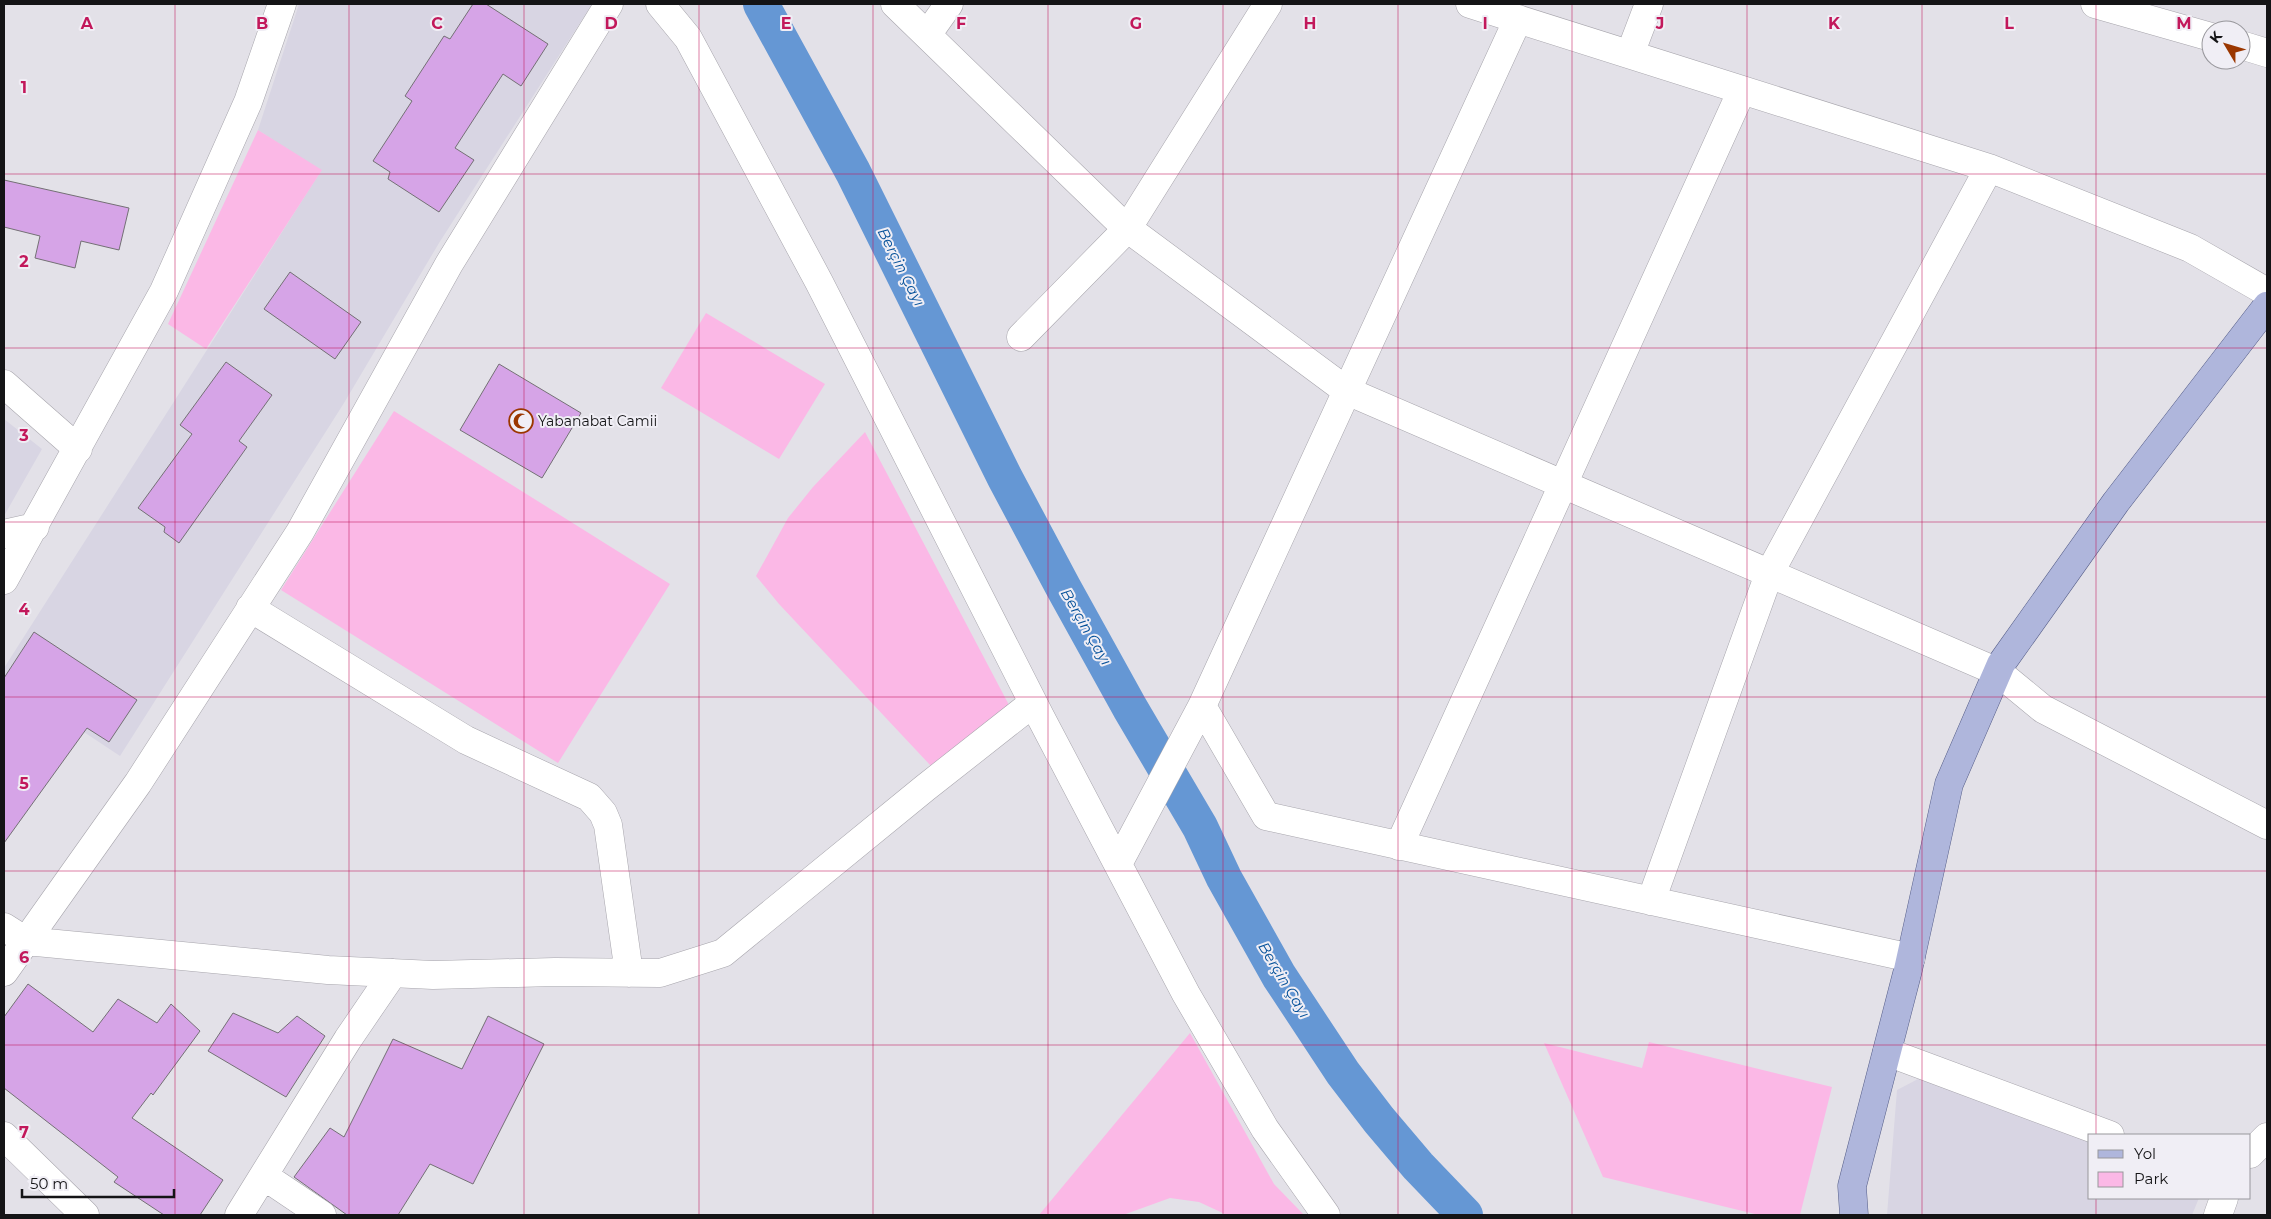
<svg xmlns="http://www.w3.org/2000/svg" width="2271" height="1219" font-family="Montserrat,sans-serif">
	<style>
		.built { fill: #d8d5e3 }
		.green { fill: #fbb8e6 }
		.lines { fill: none; stroke-linecap: round; stroke-linejoin: round }
		.river { stroke: #6597d4; stroke-width: 36 }
		.building { fill: #d6a4e7; stroke: #747075 }
		.minor-casing { stroke: #a7a5ac; stroke-width: 29 }
		.major-casing { stroke: #565e88; stroke-width: 29 }
		.minor { stroke: #fff; stroke-width: 28 }
		.major { stroke: #afb6dc; stroke-width: 28 }
		.grid { fill: none; stroke: #c2185b; stroke-width: 1; stroke-opacity: 0.55 }
		.labels { text-anchor: middle; stroke-width: 4; stroke-linejoin: round; paint-order: stroke }
		.poi-label { font-size: 14px; fill: #141416; stroke: #f0eef5; text-anchor: start }
		.water-label { font-size: 15px; font-style: italic; fill: #045099; stroke: #f0eef5 }
		.grid-label { font-size: 16px; text-anchor: middle; font-weight: bold; fill: #c2185b; stroke: #f0eef5; stroke-width: 4; stroke-linejoin: round; paint-order: stroke }
	</style>
	<rect width="100%" height="100%" fill="#e3e1e8"/>
	<path class="built" d="M299 4H592L439 243 344 403 120 756 4 679V668L321 171 258 130Z
		M4 419 42 449 4 516Z
		M1920 1078 2090 1139V1198H2199L2192 1215H1887L1897 1090Z"/>
	<path class="green" d="M258 130 322 170 206 349 168 324Z
		M706 313 825 384 779 459 661 388Z
		M394 411 670 584 558 763 281 590Z
		M865 432 1009 705 931 766 779 604 756 576 788 518 813 487Z
		M1190 1033 1274 1184 1304 1215H1227L1199 1202 1170 1198 1123 1215H1039Z
		M1649 1042 1832 1087 1800 1215H1759L1603 1177 1544 1043 1642 1068Z"/>
	<g class="lines">
		<path class="river" d="M761 4 853 172 1005 478 1063 587 1130 708 1200 827 1224 878 1279 976 1343 1073 1379 1120 1418 1166 1465 1215"/>
	</g>
	<path class="building" d="M473 4H486L548 44 521 86 503 74 455 148 474 160 439 212 388 179 390 172 373 161 412 101 405 96 444 36 450 39Z
		M4 180 129 208 119 250 81 241 75 268 35 258 40 236 4 227Z
		M290 272 361 322 335 359 264 309Z
		M226 362 272 395 239 441 247 447 179 543 164 532 165 527 138 508 192 434 180 425Z
		M499 364 581 413 542 478 460 430Z
		M34 632 137 700 109 742 87 728 4 843V678Z
		M28 984 93 1032 118 999 157 1023 171 1004 200 1031 153 1095 151 1093 132 1118 223 1180 200 1215H164L114 1182 118 1177 4 1088V1017Z
		M233 1013 278 1033 297 1016 325 1036 286 1097 208 1051Z
		M488 1016 544 1044 473 1184 430 1164 398 1215H347L294 1177 330 1128 344 1137 393 1039 462 1069Z"/>
	<g class="lines">
		<g class="minor-casing">
			<path id="minor" d="M660 4 688 38 819 282 1040 716 1186 994 1265 1129 1326 1215
				M895 4 1123 225 1347 391 1998 672 2043 709 2267 825
				M1470 4 1989 168 2190 248 2267 292
				M2095 4 2211 37
				M927 35 949 4
				M2241 45 2267 53
				M1630 54 1649 4
				M1021 337 1127 229 1268 4
				M4 384 78 449
				M4 534 35 527
				M4 580 164 291 248 102 282 4
				M250 608 466 740 589 797 603 813 608 825 629 973
				M1202 706 1266 816 1911 958
				M1399 846 1742 90
				M1118 864 1202 706 1518 19
				M1651 901 1769 574 1989 168
				M4 927 26 941 328 970 433 975 555 972 660 973 723 953 925 788 1033 703
				M4 972 138 783 300 532 449 264 609 4
				M1887 1052 2110 1135
				M4 1136 85 1215
				M2250 1154 2267 1137
				M264 1176 322 1215
				M239 1215 348 1039 393 973
				M2218 1215 2224 1198"/>
		</g>
		<g class="major-casing">
			<path id="major" d="M1854 1215 1852 1186 1908 970 1949 784 2001 664 2116 502 2267 306"/>
		</g>
		<use href="#minor" class="minor"/>
		<use href="#major" class="major"/>
	</g>
	<path class="grid" d="M175 4V1215M349 4V1215M524 4V1215M699 4V1215M873 4V1215M1048 4V1215M1223 4V1215M1398 4V1215M1572 4V1215M1747 4V1215M1922 4V1215M2096 4V1135M4 174H2267M4 348H2267M4 522H2267M4 697H2267M4 871H2267M4 1045H2267M2096 1198V1215"/>
	<defs>
		<g id="mosque-ring" transform="scale(1.25)"><circle r="9.5" fill="#f0eef5" stroke="#9b3700" stroke-width="1.5"/><path d="M3.5-4.9A6 6 0 1 0 3.5 4.9A5 5 0 1 1 3.5-4.9Z" fill="#9b3700"/></g>
	</defs>
	<g fill-rule="evenodd">
		<use href="#mosque-ring" x="521" y="421"/>
	</g>
	<g class="labels">
		<g class="poi-label">
			<text x="538" y="426">Yabanabat Camii</text>
		</g>
		<g class="water-label">
			<text transform="translate(901 267) rotate(63)" y="5">Berçin Çayı</text>
			<text transform="translate(1086 627) rotate(60)" y="5">Berçin Çayı</text>
			<text transform="translate(1284 980) rotate(59)" y="5">Berçin Çayı</text>
		</g>
	</g>
	<g class="grid-label">
		<text x="87" y="29">A</text>
		<text x="262" y="29">B</text>
		<text x="437" y="29">C</text>
		<text x="611" y="29">D</text>
		<text x="786" y="29">E</text>
		<text x="961" y="29">F</text>
		<text x="1136" y="29">G</text>
		<text x="1310" y="29">H</text>
		<text x="1485" y="29">I</text>
		<text x="1660" y="29">J</text>
		<text x="1834" y="29">K</text>
		<text x="2009" y="29">L</text>
		<text x="2184" y="29">M</text>
		<text x="24" y="93">1</text>
		<text x="24" y="267">2</text>
		<text x="24" y="441">3</text>
		<text x="24" y="615">4</text>
		<text x="24" y="789">5</text>
		<text x="24" y="963">6</text>
		<text x="24" y="1138">7</text>
	</g>
	<rect width="2271" height="1219" fill="none" stroke="#141416" stroke-width="10"/>
	<rect x="2088" y="1134" width="162" height="65" fill="#f0eef5" stroke="#98979c"/>
	<rect x="2098" y="1150" width="25" height="8" fill="#afb6dc" stroke="#98979c"/>
	<text x="2134" y="1159" font-size="15" fill="#141416">Yol</text>
	<rect x="2098" y="1172" width="25" height="15" fill="#fbb8e6" stroke="#98979c"/>
	<text x="2134" y="1184" font-size="15" fill="#141416">Park</text>
	<g transform="translate(2226 45) rotate(308)"><circle r="24" fill="#f0eef5" stroke="#98979c"/>
	<path d="M0-4L9 19L0 12L-9 19Z" fill="#9b3700"/>
	<text y="-8" font-size="14" font-weight="bold" text-anchor="middle" fill="#141416">K</text>
	</g>
	<path d="M22 1189v8h152v-8" fill="none" stroke="#141416" stroke-width="2.5"/>
	<text x="30" y="1189" font-size="15" fill="#141416" stroke="#f0eef5" stroke-width="4" paint-order="stroke">50 m</text>
</svg>
